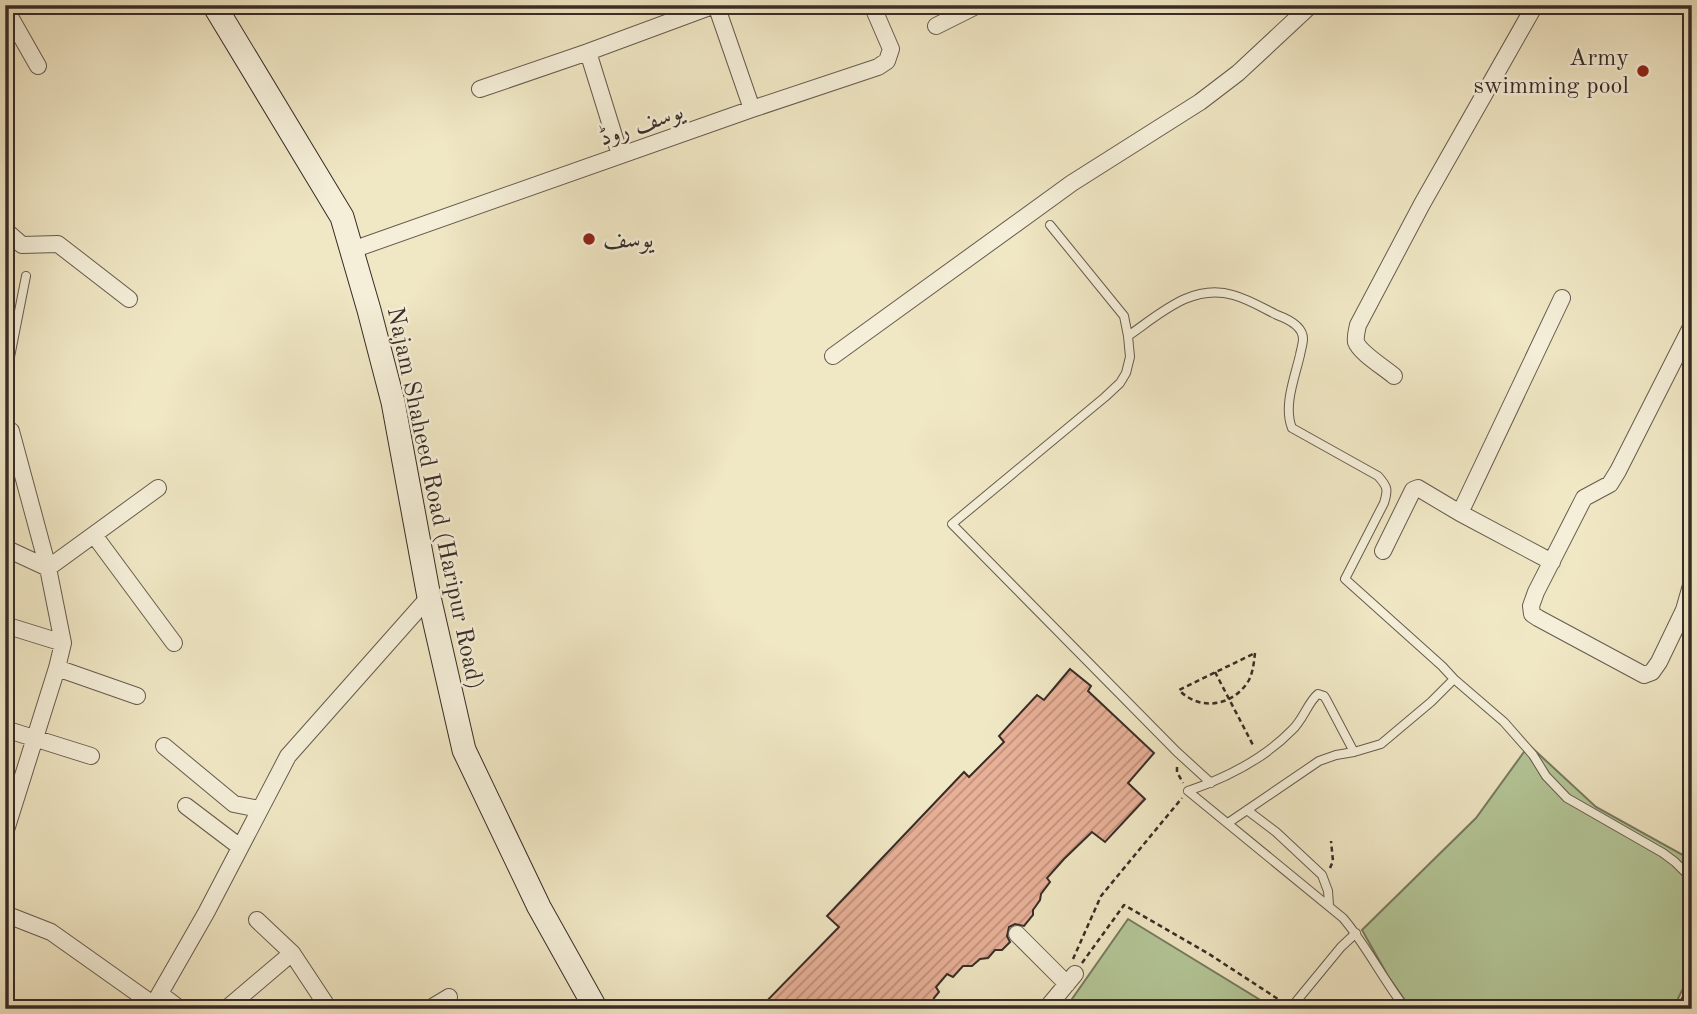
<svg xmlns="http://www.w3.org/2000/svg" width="1697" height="1014" font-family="'Old Standard TT',Amiri,serif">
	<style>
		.grass { fill: #b4c798; stroke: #767a60; stroke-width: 2 }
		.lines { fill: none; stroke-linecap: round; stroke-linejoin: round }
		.stream { stroke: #73847d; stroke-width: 4.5 }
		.building { fill: url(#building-hatch); stroke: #382c27; stroke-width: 2 }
		.lane-casing { stroke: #665b4e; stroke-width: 10 }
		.street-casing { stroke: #665b4e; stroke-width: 18 }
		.secondary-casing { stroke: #382c27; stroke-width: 25 }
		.path { stroke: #382c27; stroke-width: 2.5; stroke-dasharray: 5 3.5; stroke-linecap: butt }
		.lane { stroke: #f5efd9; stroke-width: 8 }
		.street { stroke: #f5efd9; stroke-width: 16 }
		.secondary { stroke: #f5efd9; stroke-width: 23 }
		.poi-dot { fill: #8f2418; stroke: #f5efd9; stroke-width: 2.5 }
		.labels { text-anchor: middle; stroke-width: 5; stroke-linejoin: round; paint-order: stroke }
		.poi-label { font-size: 24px; fill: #382c27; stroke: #f5efd9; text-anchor: end }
		.street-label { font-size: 24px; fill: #382c27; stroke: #f5efd9 }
	</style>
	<defs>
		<pattern id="building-hatch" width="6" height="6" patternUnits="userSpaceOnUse" patternTransform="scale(1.75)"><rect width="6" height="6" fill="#e8b097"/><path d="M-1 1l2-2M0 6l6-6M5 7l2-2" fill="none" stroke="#bd8f7b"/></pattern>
	</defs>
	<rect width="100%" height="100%" fill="#f0e7c4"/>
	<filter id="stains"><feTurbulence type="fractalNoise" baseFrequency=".00286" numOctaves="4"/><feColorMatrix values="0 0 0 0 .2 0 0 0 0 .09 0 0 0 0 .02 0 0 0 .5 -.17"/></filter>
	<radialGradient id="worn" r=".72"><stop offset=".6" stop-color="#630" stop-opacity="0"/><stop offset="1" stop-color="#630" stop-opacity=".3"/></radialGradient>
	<path class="grass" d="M1529 745 1596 807 1692 860V970L1673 1009H1411L1388 976 1362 930 1476 818Z
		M1128 919 1275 1009H1065Z"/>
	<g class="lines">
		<path class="stream" d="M5 74 10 84"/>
	</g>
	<path class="building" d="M1070 669 1091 686 1088 691 1154 753 1128 783 1145 799 1105 842 1092 832 1064 859 1047 878 1050 882 1041 894 1040 900 1033 910V915L1024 926 1015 924 1009 927 1007 936 1010 942 1002 950H995L988 958 980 959 972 966H963L953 977 947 974 936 987 939 992 934 998 933 1009H759L839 927 827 916 964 772 969 777 1004 742 999 736 1037 695 1044 700Z"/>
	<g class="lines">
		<g class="lane-casing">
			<path id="lane" d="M1050 225 1124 316 1128 336 1130 357 1126 373 1120 383 1105 397 952 524 1177 752 1211 783
				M1128 336C1160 314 1192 283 1233 295 1248 299 1263 308 1277 315 1288 319 1303 326 1303 339 1303 343 1301 350 1300 355 1295 377 1283 406 1292 428L1378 476C1388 487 1388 490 1384 503L1345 579 1442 666 1454 679 1504 722 1533 755 1546 776 1567 798 1663 853 1675 862 1692 879
				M5 372H7L26 276
				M1188 791 1343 918C1367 946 1383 980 1406 1009
				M1188 791C1226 778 1264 759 1292 730 1303 720 1308 702 1318 694L1324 696 1326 699 1354 752
				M1247 810 1276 832 1322 875 1328 891 1329 905
				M1228 823 1319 761 1336 755 1354 752 1381 744 1431 702 1454 679
				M1290 1009 1341 947 1356 933"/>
		</g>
		<g class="street-casing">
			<path id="street" d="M716 5 752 109
				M5 8 38 66
				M936 26 978 5
				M588 52 620 155
				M480 89 588 52 715 5
				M5 230 22 245 58 244 129 299
				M352 250 752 109 878 67 887 61 891 49 872 5
				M1692 325 1618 471 1610 484 1584 498 1536 592 1531 606 1532 614 1538 618 1644 675 1652 672 1659 662 1684 610 1692 582
				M833 356 1072 183 1200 102 1238 73 1311 5
				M1394 376C1385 368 1360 353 1356 342 1355 336 1357 330 1358 325L1422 204 1535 5
				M1460 513 1562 298
				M94 535 174 643
				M5 548 48 568 158 488
				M1383 551 1413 490 1418 488 1460 513 1552 562
				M5 625 63 643
				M57 668 137 696
				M5 729 91 756
				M164 746 234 804 259 809
				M186 806 240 847
				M5 833 57 668 63 643 48 568 11 431
				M5 914 51 932 154 1005
				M257 920 292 953 329 1009
				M1017 934 1067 984
				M160 994 180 1009
				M151 1009 206 913 288 756 429 597
				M226 1009 292 953
				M429 1009 449 997
				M1046 1009 1075 974"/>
		</g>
		<g class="secondary-casing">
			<path id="secondary" d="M214 5 342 217 369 310 393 402 429 597 464 750 539 907 596 1009
				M1690 1009 1692 1004"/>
		</g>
		<path class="path" d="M1255 653C1254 662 1253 672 1249 680 1234 706 1200 712 1179 690Z
			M1215 672 1254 747
			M1177 767V772L1183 783
			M1330 868 1333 861 1331 841
			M1073 959 1101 896 1182 798
			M1082 963 1124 905 1209 954 1281 1001"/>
		<use href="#lane" class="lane"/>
		<use href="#street" class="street"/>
		<use href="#secondary" class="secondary"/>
	</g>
	<g class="poi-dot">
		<circle cx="1643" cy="71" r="7"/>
		<circle cx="589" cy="239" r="7"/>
	</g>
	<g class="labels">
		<g class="poi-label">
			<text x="1629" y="65">Army<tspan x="1629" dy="28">swimming pool</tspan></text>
			<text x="603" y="247" text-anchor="start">یوسف</text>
		</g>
		<g class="street-label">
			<text transform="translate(641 124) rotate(-19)" y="8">یوسف روڈ</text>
			<text transform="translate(436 498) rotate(78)" y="8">Najam Shaheed Road (Haripur Road)</text>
		</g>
	</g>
	<rect width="1697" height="1014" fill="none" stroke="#f0e7c4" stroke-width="28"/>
	<rect x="7" y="7" width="1683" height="1000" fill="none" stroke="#382c27" stroke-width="3.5"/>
	<rect x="14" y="14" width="1669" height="986" fill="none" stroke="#382c27" stroke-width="2"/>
	<rect width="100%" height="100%" filter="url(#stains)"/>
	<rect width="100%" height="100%" fill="url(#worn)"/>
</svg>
